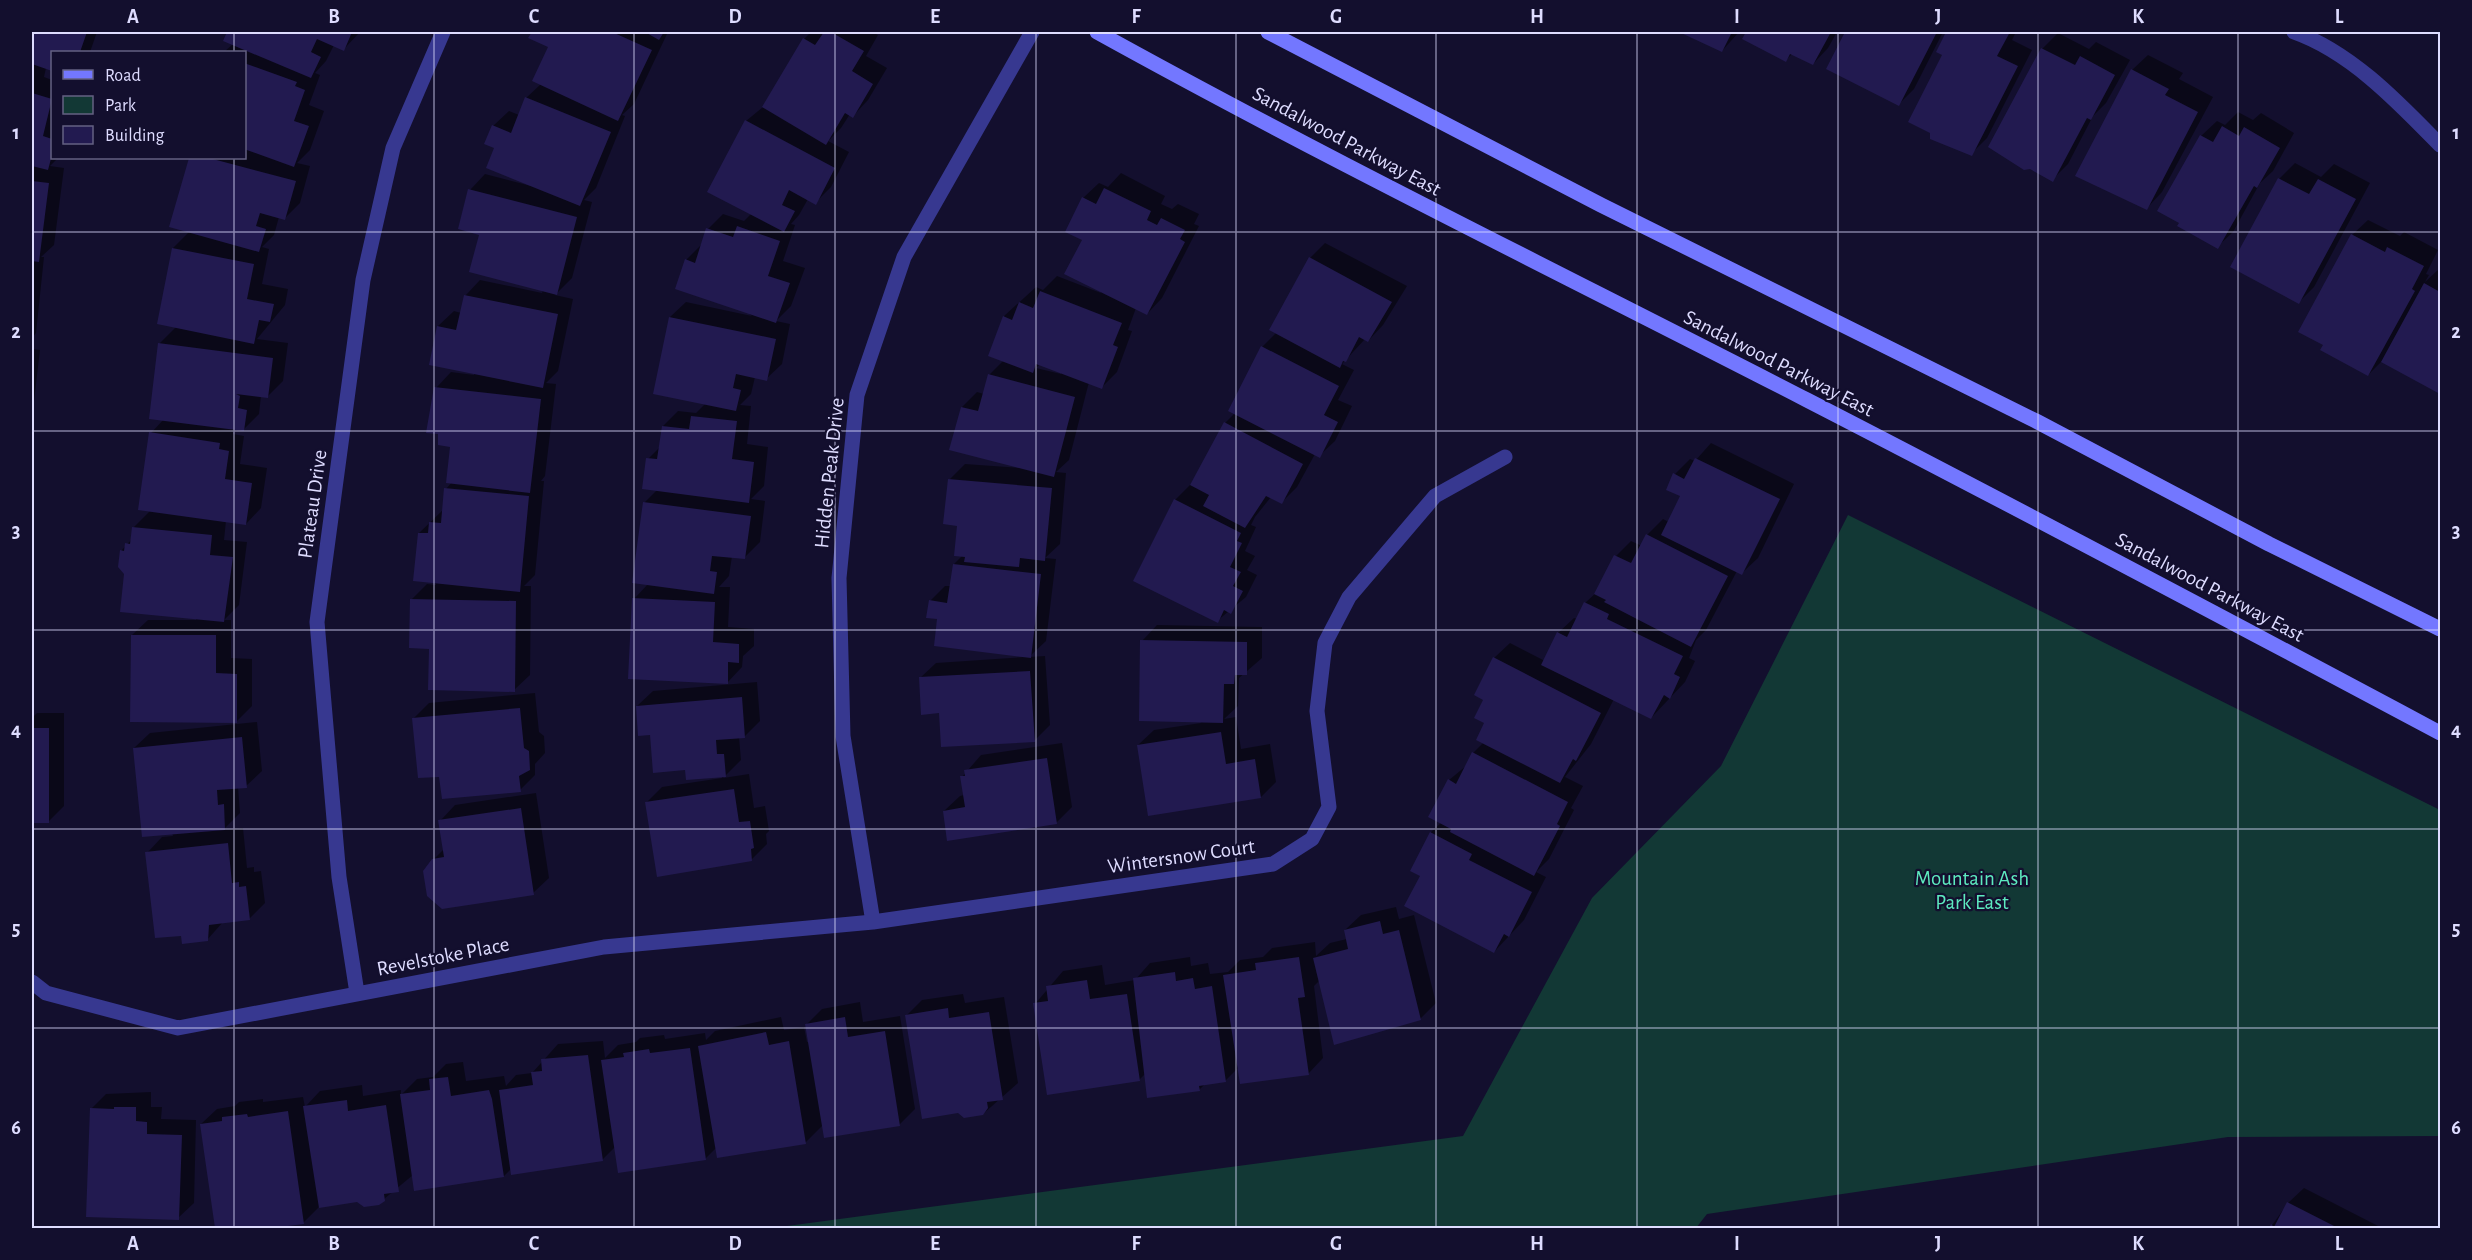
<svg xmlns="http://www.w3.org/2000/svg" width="2472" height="1260" font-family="'Alegreya Sans',sans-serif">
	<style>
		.green { fill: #123835 }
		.shadow { fill: #0007; fill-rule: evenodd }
		.building { fill: #221a50 }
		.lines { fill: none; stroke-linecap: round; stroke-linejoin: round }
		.street { stroke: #373890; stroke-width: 15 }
		.secondary { stroke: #7377ff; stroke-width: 15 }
		.grid { fill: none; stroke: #dedcff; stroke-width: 1.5; stroke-opacity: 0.55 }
		.labels { text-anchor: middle; stroke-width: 4.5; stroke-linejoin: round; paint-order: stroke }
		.street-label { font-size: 21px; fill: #dedcff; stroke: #130f2e }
		.park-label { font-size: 21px; fill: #5deabf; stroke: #130f2e }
		.neatline { fill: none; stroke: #dedcff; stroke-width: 2 }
		.grid-label { font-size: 20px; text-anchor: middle; font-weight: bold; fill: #dedcff }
	</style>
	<rect width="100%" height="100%" fill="#130f2e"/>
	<path class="green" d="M1848 515 2440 810V1136L2228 1137 1707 1214 1696 1228H772L1463 1136 1592 898 1721 766Z"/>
	<path class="shadow" d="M32 32H97L90 52H52V70L46 68 44 77 52 80V158H58L50 166 64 168 54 245 41 257H44L36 333 32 338Z
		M229 32H360L344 49 334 45 326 61 315 73 320 75 309 105 324 111 310 150 297 163 310 166 300 203 285 218 279 217 274 235 262 247 269 249 262 284 288 289 285 305 257 339 288 343 283 381 267 397 261 396 259 414 243 430 234 429 233 434 244 436 240 464 267 468 261 508 246 524 226 521 224 540 247 542 239 605 224 620H231V658L252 659V706L236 722 132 635 148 620H196V618L125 573 121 551 132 539 133 528 151 510V433L164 419 160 343 176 327 173 248 190 231 171 226 190 158H244V52H224L233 44 225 40Z
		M533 32H666L667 34 634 104 622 115 625 116 596 188 584 200 592 202 572 278 555 295 573 299 558 371 546 383 556 384 545 476 541 481H544L535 575 524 586H531L530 675 514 690 430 648 411 600 427 584 436 585 419 533 444 509 446 489 452 482V446L436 388 451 372 474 375V373L438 326 454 311 461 313 465 296 480 280 542 293 543 290 481 234 470 190 485 174 531 186 496 147 493 126 509 111 519 115 526 98 541 84 550 46 530 38Z
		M811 32H872L878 35 866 56 887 68 868 100 853 116 850 114 841 128 828 141 849 152 831 187 815 203 808 199 799 215 791 224 795 225 783 261 805 268 791 306 776 321 790 324 782 364 766 379 755 377 751 394 740 405 751 406 747 444 768 447 764 486 751 499 765 501 760 542 744 558 732 556 729 576 719 587H730L728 627 754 629V646L743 656 742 667 726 684 634 599 648 584 644 503 657 490 648 459 661 446 663 426 678 411 696 413 706 403 670 317 686 302 752 316 686 260 701 245 708 229 723 214 744 221 751 214 746 121 763 107 804 39Z
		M1682 32H1739L1722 51Z
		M1748 32H1837L1828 48 1813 64 1793 53 1786 60 1744 39Z
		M1846 32H1943L1914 89 1899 104 1828 68Z
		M1948 32H2016L2012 40 2032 50 1987 138 1971 154 1944 55 1938 52Z
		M2058 33 2089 49 2096 42 2130 60 2106 103 2093 116 2068 164 2052 180 2030 168 2042 49Z
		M2148 55 2183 73 2179 79 2213 97 2162 192 2147 208 2132 70Z
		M2238 112 2253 120 2261 113 2294 133 2273 171 2260 183 2233 232 2217 247 2201 136 2217 121 2225 125Z
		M2295 163 2321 177 2334 164 2370 183 2314 287 2299 302 2232 266 2279 179Z
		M1121 173 1165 196 1161 204 1172 209 1178 204 1199 214 1194 224 1199 226 1162 298 1147 314 1136 308 1128 330 1132 331 1117 372 1102 387 1089 382 1069 460 1056 472 1066 473 1060 544 1045 558 1056 559 1046 641 1029 657 1045 656 1050 725 1035 740 941 712 920 678 936 663 1025 657 939 618 930 601 945 586H951L954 564 963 555 949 480 965 464 1021 468 962 407 977 392 984 394 989 375 1004 360V316L1036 287 1043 290 1057 276 1101 293 1084 240 1083 198 1099 183 1108 187ZM1040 364 1061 372V374L1036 368Z
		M2368 220 2400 236 2404 232 2438 250 2426 274 2429 275 2425 282 2440 268V392L2382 361 2368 375 2325 345 2352 235Z
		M1325 243 1407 286 1383 325 1368 341 1365 339 1342 364 1354 370 1338 400 1352 406 1335 441 1319 456 1315 454 1297 487 1282 502 1271 497 1255 517 1251 525 1256 527 1245 551 1255 556 1247 570 1257 575 1246 597 1217 621 1175 500 1191 484 1225 423 1235 413 1230 411 1262 347 1276 333 1310 258Z
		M32 349 40 350 32 418Z
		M1711 443 1794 484 1758 558 1742 573 1737 571 1706 630 1696 640 1689 658 1695 661 1685 682 1651 718 1614 699 1591 744 1565 777 1583 786 1571 808 1574 810 1549 859 1536 872 1546 877 1524 920 1494 952 1422 875 1412 870 1431 832 1442 822 1449 780 1466 766 1473 753 1484 742 1485 699 1494 658 1510 643 1545 661 1558 633 1574 618 1577 619 1585 603 1598 591 1616 556 1631 541 1642 546 1647 535 1663 519 1669 522 1682 496 1675 474 1690 459 1695 461Z
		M1157 625 1262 627V658L1239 678 1238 706 1224 719 1236 717 1241 749 1270 744 1276 782 1261 797 1138 745 1154 730 1201 723 1142 641Z
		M757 682 760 721 744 737H739L741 760 723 778 749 774 754 808 765 806 769 831 766 834 767 844 752 859 647 802 662 787 722 778V776L687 769 651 733 637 706 653 691Z
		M535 693 539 732 544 736 545 753 535 764V775L520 790 441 775 413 719 429 703Z
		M37 713H64V806L48 822H32V718Z
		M257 722 262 771 246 786 238 787 240 813 223 830 243 828 247 868 254 867V872L261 871 265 903 249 919 223 922 207 940 183 934 147 853 162 837 173 836 172 833 134 748 150 733Z
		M1062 743 1072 807 1057 822 944 811 960 796 964 795 962 777 981 755Z
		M536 793 549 878 533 893 433 860 444 849 440 821 455 805Z
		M1396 907 1399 919 1414 915 1436 1003 1420 1019 1320 980 1314 986 1323 1058 1308 1074 1239 1067 1225 1081 1205 1084 1199 1090 1146 1073 1139 1080 1035 1004 1063 971 1102 965 1105 985 1135 980 1150 963 1190 957 1191 966 1208 963 1210 974 1228 972 1240 960 1263 957 1272 948 1315 942 1316 956 1330 943 1347 939 1345 930 1361 915Z
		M963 994 965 1003 1004 997 1018 1083 983 1114 958 1112 906 1016 922 1000Z
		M860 1002 863 1022 900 1016 915 1109 899 1125H823L806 1142 717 1147 705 1159 615 1147 602 1160 512 1168 504 1176 413 1175 378 1204 357 1201 319 1207 304 1222 262 1228H216L201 1124 217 1109 235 1106 239 1102 263 1099V1102L303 1097 305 1107 320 1091 362 1085 363 1096 401 1090V1095L417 1079 433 1077 446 1064 463 1062 466 1081 504 1076 506 1086 516 1075 532 1073 558 1044 603 1041 605 1058 618 1045 636 1042 640 1038 664 1035 665 1039 705 1033 706 1040 715 1031 781 1017 784 1030 804 1027 807 1042H810L807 1024 822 1009Z
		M151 1092V1107H162L161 1119 196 1120 194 1203 178 1218 91 1109 106 1094Z
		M2304 1188 2382 1228H2270L2288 1203Z"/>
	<path class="building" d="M32 32H87L80 52H52V71L32 64Z
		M227 32H352L344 51 317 39 311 52 321 57 311 78 223 41Z
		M532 32H612L652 50 618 121 532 81 548 47 528 38Z
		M645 32H664L659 40Z
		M824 32H831L864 51 852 71 873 84 853 118 845 113 826 145 762 107 803 38 815 45Z
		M1679 32H1732L1722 52Z
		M1746 32H1831L1813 65 1790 54 1786 62 1742 39Z
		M1845 32H1937L1899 106 1826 69Z
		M1946 32H2010L1997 56 2018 66 1972 156 1930 139V133L1908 122 1942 55 1936 52Z
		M2041 48 2075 65 2080 56 2115 75 2091 120 2087 118 2053 182 2030 169 2024 170 1988 147Z
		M244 63 297 82 295 86 305 90 294 121 309 126 294 167 244 149Z
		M2131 69 2169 89 2165 95 2198 112 2147 210 2075 176Z
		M32 93 52 99 43 136 52 139V155L48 170 32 166Z
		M525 97 611 132 580 206 486 168 494 148 484 144 492 125 511 133Z
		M745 120 835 168 816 205 789 190 782 205 795 211 784 232 707 192Z
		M2222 126 2239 136 2244 127 2280 148 2257 188 2254 186 2218 249 2177 226 2179 223 2157 211 2200 135 2213 142Z
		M189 158H209L296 181 285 220 260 213 256 226 266 229 259 252 169 227Z
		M2278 178 2309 194 2318 179 2356 199 2299 304 2230 267Z
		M32 181 49 183 39 262 32 261Z
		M1104 188 1151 211 1147 220 1157 225 1161 218 1185 230 1180 239 1185 242 1147 315 1064 274 1082 240 1065 232 1082 197 1096 204Z
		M468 189 577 217 557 295 469 272 479 235 458 229Z
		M737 226 780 241 768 276 790 283 776 323 675 289 685 259 695 263 706 228 733 237Z
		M2351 234 2385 252 2387 247 2424 266 2412 289 2415 291 2368 376 2320 350 2323 345 2298 332Z
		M172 248 254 264 247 299 274 304 270 322 259 320 254 344 157 324Z
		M1309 257 1392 302 1368 342 1359 337 1346 362 1343 361 1340 368 1269 330Z
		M2424 283 2440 292V394L2381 362Z
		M1040 291 1122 323 1113 345 1118 347 1102 389 1036 364 1033 373 988 356 1003 316 1012 320 1019 302 1033 308Z
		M464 295 558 314 543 388 429 365 437 326 456 330Z
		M669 317 776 339 767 381 736 374 733 388 741 390 736 411 653 394Z
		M158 343 273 358 268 398 236 394 240 396 238 408 247 410 244 431 149 419Z
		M1261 346 1339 386 1324 415 1338 422 1320 458 1228 411Z
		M988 374 1075 397 1054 477 949 450 961 407 978 411Z
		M434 387 541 399 530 493 446 483 450 447 438 445V434L426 433Z
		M691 416 737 421 732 459 754 462 749 503 642 489 646 458 657 459 662 426 689 429Z
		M1224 422 1303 464 1282 504 1266 496 1245 528 1203 506 1209 495 1190 485Z
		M149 432 220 443 219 449 229 451 225 479 252 483 246 525 138 510Z
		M1695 458 1780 499 1742 575 1661 535 1680 496 1666 490 1673 473 1684 479Z
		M948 479 1052 488 1045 561 1020 558 1019 567 964 562 965 557 954 556 957 526 943 524Z
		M444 488 529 496 520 592 413 581 418 533H428L429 522 441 523Z
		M1174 499 1241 533 1237 541 1242 543 1230 567 1241 572 1233 586 1243 591 1231 614 1224 610 1218 623 1133 581Z
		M643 502 751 516 745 559 712 556 710 571 717 572 714 594 632 583Z
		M132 527 212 535 210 555 233 557 224 622 120 612 124 574 118 567 120 550 124 551 125 543 130 544Z
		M1646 534 1728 576 1691 647 1604 602 1606 600 1594 594 1614 555 1631 563Z
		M953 564 1041 574 1031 658 934 646 937 619 926 618 929 600 947 603Z
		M632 598 715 602 713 642 739 644V663L728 662V684L628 679Z
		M410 599 516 601 515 692 428 690 429 649 409 648Z
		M1584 602 1609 614 1607 619 1683 656 1674 674 1680 677 1670 699 1664 695 1651 719 1541 665 1557 632 1567 637Z
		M131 635H216V673L237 674V723L130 722Z
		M1140 640 1247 642V675H1235L1234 684H1224L1223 723 1139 721Z
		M1493 657 1601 713 1576 761 1573 759 1560 783 1476 740 1484 723 1474 718 1483 700 1474 695Z
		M1030 671 1035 742 941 747 939 713 921 715 919 677Z
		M742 697 745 738 716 740 717 754H724L726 777 686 780 685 770 653 773 650 735 638 736 636 706Z
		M520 708 524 748 529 751 530 770 519 776 521 792 442 799 439 777 418 778 412 718Z
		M32 728H49V823H32Z
		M1221 732 1226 764 1255 759 1261 798 1148 816 1137 745Z
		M242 737 247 788 217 790 218 805 224 804 225 830 142 837 133 748Z
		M1472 752 1568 802 1557 824 1560 826 1534 876 1450 832 1451 829 1428 817 1448 779 1456 784Z
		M1047 758 1057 824 947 841 943 811 965 807 960 776H965L964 770Z
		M734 789 739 822 750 821 754 848 751 849 752 861 657 877 645 802Z
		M521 808 534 895 442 909 427 896 423 871 432 859 444 857 438 820Z
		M1430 832 1472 854 1469 860 1532 892 1509 937 1504 934 1494 953 1404 906 1420 876 1410 871Z
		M228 843 232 883 239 882V887L246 886 250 920 209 925 208 941 182 944 181 936 155 938 145 852Z
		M1380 921 1383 934 1399 930 1421 1020 1334 1045 1313 958 1348 949 1344 930Z
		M1299 957 1305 997 1298 998 1309 1075 1240 1084 1223 975 1256 970 1255 963Z
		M1175 972 1176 981 1193 978 1195 989 1212 986 1226 1082 1199 1086 1200 1091 1147 1098 1133 978Z
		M1087 980 1090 999 1127 994 1140 1081 1047 1095 1033 1003 1048 1001 1046 986Z
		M948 1008 949 1018 989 1012 1003 1100 987 1102 988 1108 983 1115 964 1118 958 1113 922 1119 905 1015Z
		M845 1017 848 1037 885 1031 900 1126 824 1138 805 1024Z
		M766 1032 769 1045 789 1041 806 1144 717 1158 698 1046Z
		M690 1048 706 1160 618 1173 601 1060 624 1057 623 1053 649 1049 650 1053Z
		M588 1055 603 1161 511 1175 499 1090 533 1085 531 1072 542 1071 541 1059Z
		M448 1077 451 1096 489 1090 492 1099 504 1177 414 1191 400 1094 430 1090 429 1079Z
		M347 1100 348 1111 386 1105 399 1192 384 1194 385 1201 379 1205 364 1207 357 1202 319 1208 303 1106Z
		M114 1107H136V1121L147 1122V1134L182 1135 179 1220 86 1217 90 1108 114 1109Z
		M288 1111 304 1224 272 1228H215L200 1124 222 1121V1117L247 1114 248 1117Z
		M2287 1202 2338 1228H2269L2271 1224 2274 1227Z"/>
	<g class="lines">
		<path class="street" d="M2294 32C2351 52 2399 103 2440 145
			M873 922 843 736 839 578 857 395 904 257 1032 32
			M32 982 46 993 178 1028 604 947 873 922 1273 864 1312 839 1329 807 1317 711 1325 643 1349 597 1435 496 1505 457
			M357 993 339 877 317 622 363 280 393 148 443 32"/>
		<path class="secondary" d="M1097 32C1330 161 1570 278 1807 400 2019 509 2230 621 2440 733
			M1268 32 1601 205 2036 421 2269 544 2440 629"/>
	</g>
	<path class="grid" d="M234 32V52M434 32V1228M634 32V1228M835 32V1228M1036 32V1228M1236 32V1228M1436 32V1228M1637 32V1228M1838 32V1228M2038 32V1228M2238 32V1228M234 158V1228M32 232H2440M32 431H2440M32 630H2440M32 829H2440M32 1028H2440"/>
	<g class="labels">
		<g class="street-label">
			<text transform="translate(1347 141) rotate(28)" y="7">Sandalwood Parkway East</text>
			<text transform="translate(1779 363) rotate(27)" y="7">Sandalwood Parkway East</text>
			<text transform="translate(829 473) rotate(-84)" y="7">Hidden Peak Drive</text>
			<text transform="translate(312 504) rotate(-82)" y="7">Plateau Drive</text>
			<text transform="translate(2210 587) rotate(28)" y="7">Sandalwood Parkway East</text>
			<text transform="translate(1181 856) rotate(-8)" y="7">Wintersnow Court</text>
			<text transform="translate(443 956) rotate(-11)" y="7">Revelstoke Place</text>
		</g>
		<g class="park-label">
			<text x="1972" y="885">Mountain Ash<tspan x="1972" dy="24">Park East</tspan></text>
		</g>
	</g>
	<rect width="2472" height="1260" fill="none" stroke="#130f2e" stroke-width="66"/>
	<rect x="51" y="51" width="195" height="108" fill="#130f2e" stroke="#646182" stroke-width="1.5"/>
	<rect x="63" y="70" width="30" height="9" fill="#7377ff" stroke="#646182" stroke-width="1.5"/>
	<text x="105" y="81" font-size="18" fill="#dedcff">Road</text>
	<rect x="63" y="96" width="30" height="18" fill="#123835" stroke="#646182" stroke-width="1.5"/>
	<text x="105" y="111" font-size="18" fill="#dedcff">Park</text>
	<rect x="63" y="126" width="30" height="18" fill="#221a50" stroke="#646182" stroke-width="1.5"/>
	<text x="105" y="141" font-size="18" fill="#dedcff">Building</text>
	<rect x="33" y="33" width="2406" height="1194" class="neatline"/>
	<g class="grid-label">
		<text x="133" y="23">A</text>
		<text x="334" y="23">B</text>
		<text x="534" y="23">C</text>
		<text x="735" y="23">D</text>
		<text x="935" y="23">E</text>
		<text x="1136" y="23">F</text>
		<text x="1336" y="23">G</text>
		<text x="1537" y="23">H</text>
		<text x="1737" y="23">I</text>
		<text x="1938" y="23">J</text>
		<text x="2138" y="23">K</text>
		<text x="2339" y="23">L</text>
		<text x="16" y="139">1</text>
		<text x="2456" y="139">1</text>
		<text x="16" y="338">2</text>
		<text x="2456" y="338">2</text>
		<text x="16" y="537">3</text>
		<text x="2456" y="537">3</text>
		<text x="16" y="736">4</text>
		<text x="2456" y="736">4</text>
		<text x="16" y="935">5</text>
		<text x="2456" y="935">5</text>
		<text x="16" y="1134">6</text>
		<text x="2456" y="1134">6</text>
		<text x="133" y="1250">A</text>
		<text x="334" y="1250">B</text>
		<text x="534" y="1250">C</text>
		<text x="735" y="1250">D</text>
		<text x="935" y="1250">E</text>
		<text x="1136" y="1250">F</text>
		<text x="1336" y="1250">G</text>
		<text x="1537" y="1250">H</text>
		<text x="1737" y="1250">I</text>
		<text x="1938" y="1250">J</text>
		<text x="2138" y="1250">K</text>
		<text x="2339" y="1250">L</text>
	</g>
</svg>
